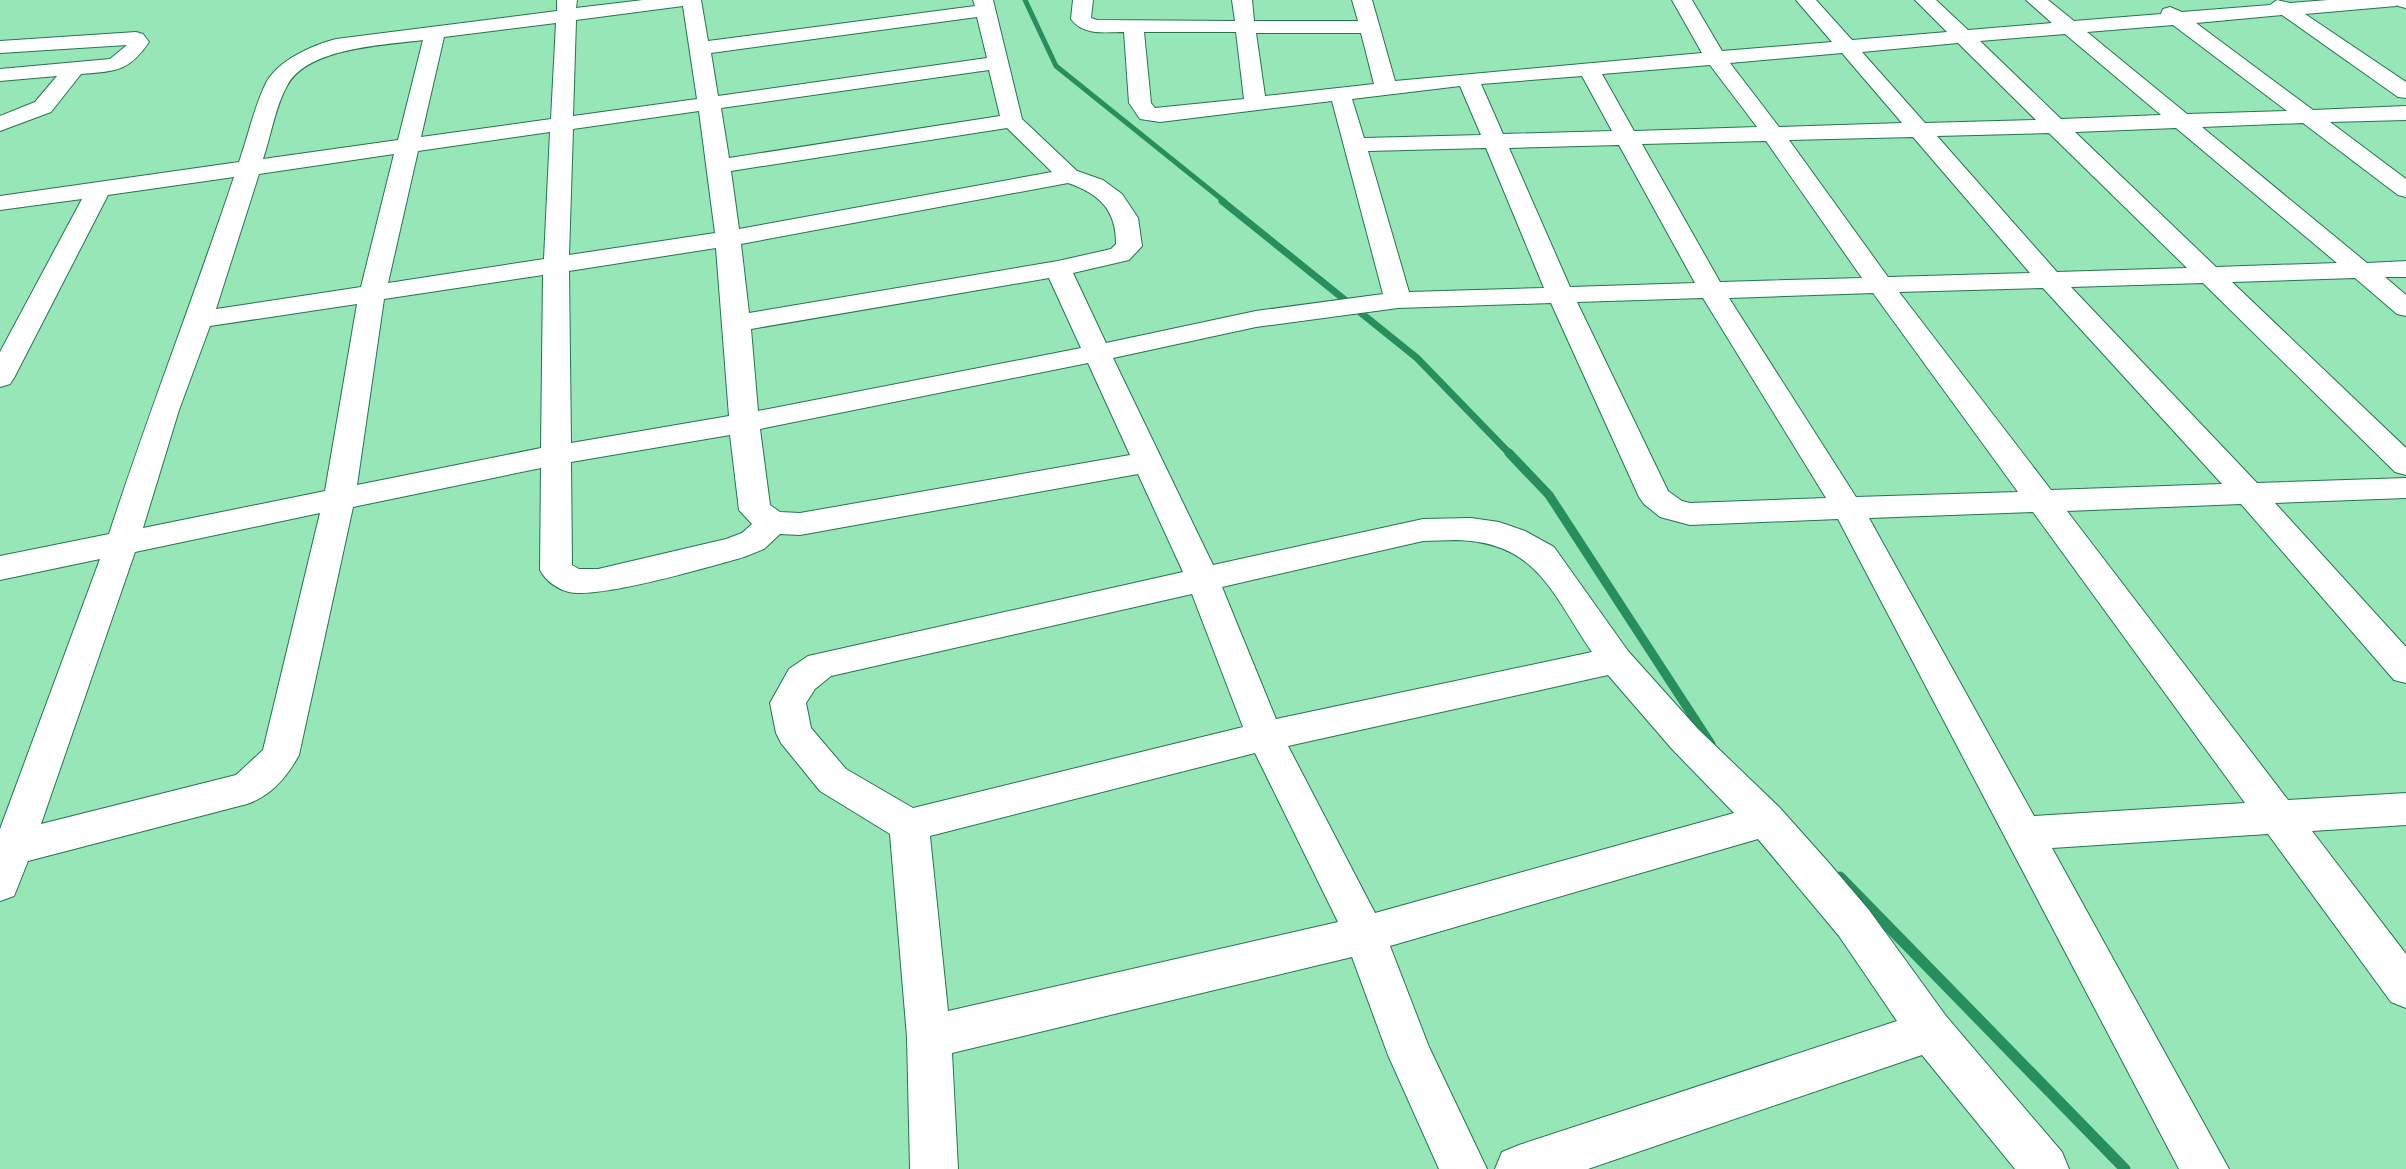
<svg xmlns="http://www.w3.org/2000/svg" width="2406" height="1169" font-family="Ubuntu,sans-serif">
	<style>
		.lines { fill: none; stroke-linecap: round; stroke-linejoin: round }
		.stream-far3 { stroke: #278f5e; stroke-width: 5 }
		.stream-far2 { stroke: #278f5e; stroke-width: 7 }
		.stream-far1 { stroke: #278f5e; stroke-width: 9 }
		.stream { stroke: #278f5e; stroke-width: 11 }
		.street-casing { stroke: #23764e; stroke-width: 2 }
		.secondary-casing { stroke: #23764e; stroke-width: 2 }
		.street { fill: #fff; fill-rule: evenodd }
		.secondary { fill: #fff; fill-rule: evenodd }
	</style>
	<rect width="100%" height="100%" fill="#96e6b8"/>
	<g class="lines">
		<path class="stream-far3" d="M1025 0 1056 66 1225 202"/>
		<path class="stream-far2" d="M1222 201 1417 358 1511 455"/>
		<path class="stream-far1" d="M1509 453 1549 495 1711 744"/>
		<path class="stream" d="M1840 877 2125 1169"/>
		<g class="street-casing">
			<path id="street" d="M557 0H577L576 8 643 0H701L708 41 975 6 973 0H993L1022 119 1077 171 1103 180 1122 194 1138 218 1142 246 1129 260 1073 273 1106 343 1256 311 1383 294 1332 101 1160 122 1140 119 1129 103 1124 32C1106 32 1083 36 1071 19L1073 0H1093L1091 18 1097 20 1235 21 1232 0H1252L1254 21H1358L1352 0H1372L1395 81 1702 53 1672 0H1692L1722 51 1832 42 1796 0H1816L1852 40 1947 32 1915 0H1936L1968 30 2052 23 2026 0H2048L2074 21 2161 14 2163 9 2170 7 2182 12 2270 5 2277 0 2290 3 2328 0H2406L2396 6 2305 14 2406 82V98L2398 97 2282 15 2196 23 2313 110 2406 106V120L2330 122 2406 179V197L2398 195 2303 123 2202 127 2367 263 2406 261V277H2385L2406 295V316L2397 314 2355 278 2232 282 2406 448V475L2395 472 2203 283 2071 287 2257 483 2406 478V498L2275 503 2406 647V683L2394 680 2241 504 2067 511 2288 800 2406 793V825L2312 831 2406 954V1008L2391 1002 2268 834 2052 848 2229 1169H2179L1838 519 1690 525 1660 517 1644 504 1639 497 1551 303 1398 308 1256 327 1113 358 1213 565 1423 519 1471 518 1499 522 1525 531 1554 547 1628 651 1698 729 1780 808 1829 863 1869 910 1946 1016 2062 1152 2069 1169H2015L1922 1055 1588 1169H1495L1502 1152 1519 1145 1897 1021 1839 936 1758 839 1390 946 1429 1047 1487 1169H1439L1388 1055 1352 957 952 1053 958 1169H910L907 1037 890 834 820 791 781 743 776 733 770 703 789 669 808 656 1183 572 1138 474 800 535 780 534 764 549 744 557C709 567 600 599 569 592 557 589 546 581 540 570L541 468 353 507 299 755C287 777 271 796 247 804L28 861 14 896 0 901V829L100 559 0 580V556L109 534C148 414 194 297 234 177L108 195 14 378 10 384 0 387V352L82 199 0 210V196L239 162C248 137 254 107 266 83 278 60 313 45 336 39L557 11ZM683 6 697 99 573 116 576 20ZM977 17 987 58 718 96 711 53ZM556 23 551 119 421 137 444 37ZM2173 25 2287 111 2187 114 2087 32ZM1144 32H1236L1244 99 1155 108 1151 103ZM1256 33H1361L1374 84 1265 96ZM2065 34 2161 115 2061 119 1980 41ZM423 40 398 140 263 159C271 136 275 107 287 86 307 47 386 45 423 40ZM1958 43 2036 120 1925 123 1862 52ZM1842 53 1902 123 1779 127 1730 63ZM1710 65 1757 127 1634 131 1602 74ZM989 70 1000 116 729 158 721 108ZM1582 76 1612 131 1503 134 1481 84ZM1460 86 1481 135 1364 138 1352 99ZM699 111 715 233 569 255 573 129ZM1007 128 1052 172 739 229 731 171ZM2176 128 2337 263 2216 267 2075 132ZM550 132 544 259 388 283 418 151ZM2049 133 2187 268 2057 272 1937 136ZM1913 137 2030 273 1888 277 1789 140ZM1766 141 1862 278 1720 282 1642 144ZM1619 145 1695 283 1570 287 1509 148ZM1486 148 1544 288 1409 292 1368 151ZM394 154 361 287 216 309 259 174ZM1068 183C1100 194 1116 210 1116 244L1111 249 1058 261 749 313 741 244ZM716 248 729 416 571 443 569 271ZM543 275 541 448 357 485 384 299ZM1049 278 1081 348 758 411 751 329ZM2043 288 2222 484 2051 490 1899 292ZM1873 293 2018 492 1856 497 1729 298ZM1703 298 1826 498 1690 503 1682 501 1668 491 1577 302ZM357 304 325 491 143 528 179 410 210 326ZM1088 363 1130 455 800 513 780 512 770 505 760 429ZM730 435 739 510 752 524 742 533 726 539 598 569H579L572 565 571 462ZM2033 512 2245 803 2034 816 1869 518ZM320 513 263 750 236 775 41 824 135 552ZM1456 540C1537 542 1551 592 1592 652L1276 719 1222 587 1423 541ZM1192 594 1243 727 913 808 846 769 811 728 806 703 815 689 831 676ZM1608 675 1672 749 1734 813 1375 913 1288 746ZM1255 753 1338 922 948 1011 930 836Z
				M136 32 143 34 149 42C129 72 115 71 81 74L51 112 0 131V116L35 102 57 76 0 81V69L110 59 127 45 0 53V41Z"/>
		</g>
		<g class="secondary-casing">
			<path id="secondary" d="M2394 0H2406V8L2398 6Z"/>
		</g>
		<use href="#street" class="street"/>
		<use href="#secondary" class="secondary"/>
	</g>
</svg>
